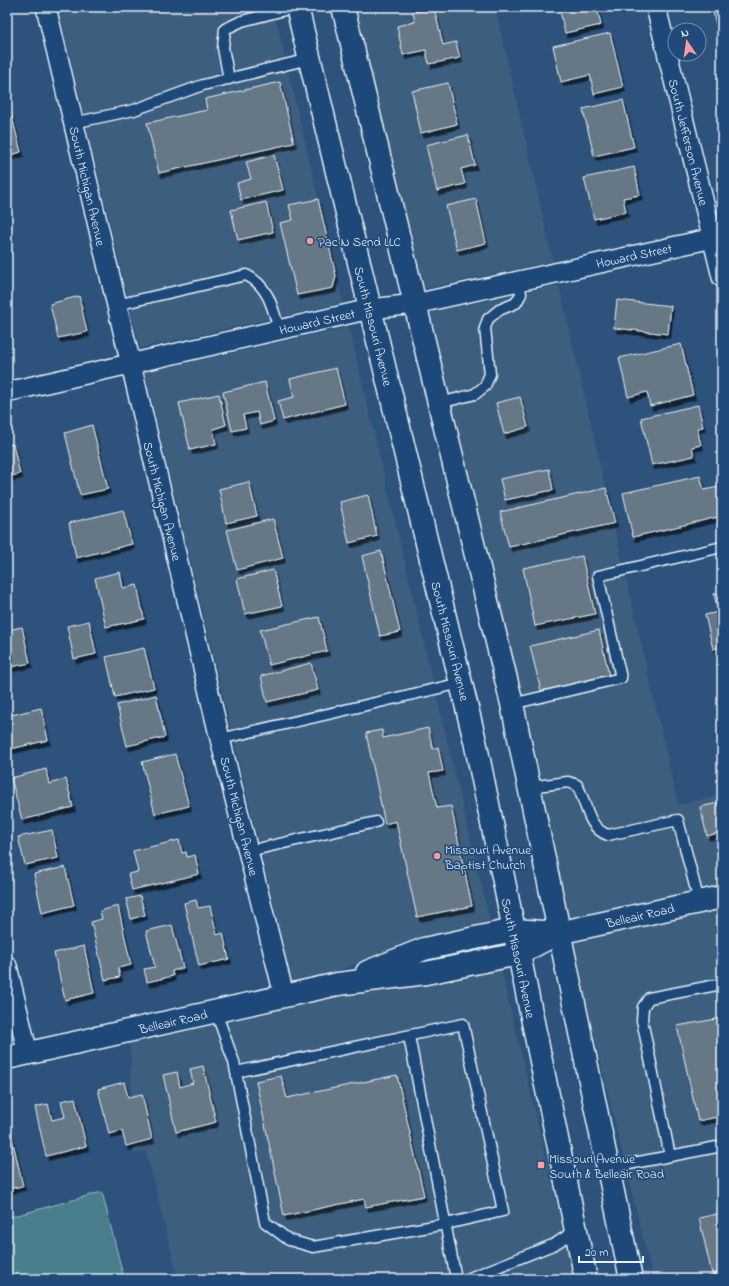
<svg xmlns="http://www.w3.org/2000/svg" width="729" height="1286" font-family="'Indie Flower',sans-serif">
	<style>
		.built { fill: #3e5e7f }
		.green { fill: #497e8d; stroke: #98b8c2 }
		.building { fill: #667786; stroke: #e8f1f8; filter: url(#shadow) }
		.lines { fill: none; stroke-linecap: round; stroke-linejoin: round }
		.lane-casing { stroke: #e8f1f8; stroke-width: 13 }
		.street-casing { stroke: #e8f1f8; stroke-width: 22 }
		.secondary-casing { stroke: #e8f1f8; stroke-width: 25 }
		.primary-casing { stroke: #e8f1f8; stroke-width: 25 }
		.lane { stroke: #1f4a7a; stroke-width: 10 }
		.street { stroke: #1f4a7a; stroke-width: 19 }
		.secondary { stroke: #1f4a7a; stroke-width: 22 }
		.primary { stroke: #1f4a7a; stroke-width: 22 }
		.poi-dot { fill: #ff9aa2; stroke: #1f4a7a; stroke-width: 1.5 }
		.labels { text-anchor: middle; stroke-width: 3.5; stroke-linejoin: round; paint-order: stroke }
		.street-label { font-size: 13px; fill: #e8f1f8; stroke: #1f4a7a }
		.poi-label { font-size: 13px; fill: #e8f1f8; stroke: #1f4a7a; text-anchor: start }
	</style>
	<defs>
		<filter id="shadow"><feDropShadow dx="2.5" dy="4.5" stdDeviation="0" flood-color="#0009"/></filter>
	</defs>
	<rect width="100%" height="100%" fill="#2d537c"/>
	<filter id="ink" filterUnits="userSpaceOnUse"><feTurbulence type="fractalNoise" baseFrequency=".025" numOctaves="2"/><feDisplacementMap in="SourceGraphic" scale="8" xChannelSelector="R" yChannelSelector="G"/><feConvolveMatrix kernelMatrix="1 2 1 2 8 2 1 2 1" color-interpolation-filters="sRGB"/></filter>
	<g filter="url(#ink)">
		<path class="built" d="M58 7H273L343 303 140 348Z
			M354 7H495L553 261 423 289Z
			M559 285 678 805 722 795V884L567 919 516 671 428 313Z
			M349 327 490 922 421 937 335 972 292 981 145 372Z
			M722 909V1279H653L572 943Z
			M501 970 575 1279H178L146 1151 134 1154 130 1044 332 998 333 999 341 996 428 985Z"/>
		<path class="green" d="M102 1192 124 1279H7V1218Z"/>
		<path class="building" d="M434 7 443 45 456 42 460 58 429 64 426 50 403 55 397 26 415 22 413 12Z
			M559 7H597L601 25 565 33Z
			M722 10V49L713 12Z
			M610 33 623 87 594 94 590 75 561 82 553 46Z
			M280 82 294 143 159 173 147 123 207 110 205 99Z
			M448 83 457 124 421 133 412 91Z
			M623 100 634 147 594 156 583 109Z
			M11 113 21 152 7 156V114Z
			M468 135 475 165 461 169 465 184 437 191 426 145Z
			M274 155 283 190 241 200 237 183 251 179 246 162Z
			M634 167 640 195 623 198 626 212 594 219 584 178Z
			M318 199 336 276 333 288 297 295 280 223 293 220 289 205Z
			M476 199 486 243 457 250 446 206Z
			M266 202 273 232 238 240 231 210Z
			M79 296 87 332 58 338 50 304Z
			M617 300 671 306 668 334 614 328Z
			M681 344 693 395 650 406 647 392 628 397 619 358Z
			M336 368 345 404 283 420 278 401 294 397 290 379Z
			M265 382 274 421 260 425 257 412 243 415 246 428 232 431 223 392Z
			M219 394 226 425 213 429 216 444 190 450 179 403Z
			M520 397 528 427 504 434 496 403Z
			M698 405 703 427 697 428 701 445 692 447 694 456 652 465 641 418Z
			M92 425 108 489 80 495 65 433Z
			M13 444 20 474 7 477V445Z
			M549 469 553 490 505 500 500 479Z
			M700 476 704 490 719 487 722 498V516L633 537 623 493Z
			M249 482 257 516 226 523 219 489Z
			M606 488 615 523 509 547 500 512Z
			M368 495 377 536 349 543 340 502Z
			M123 510 132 544 76 558 69 523Z
			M273 519 283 558 237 570 227 530Z
			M381 551 400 632 380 636 362 556Z
			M582 556 595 614 535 626 523 568Z
			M273 570 282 606 245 614 237 579Z
			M120 572 123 588 137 585 144 619 106 627 95 578Z
			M722 592V647L713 649 705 615 718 612 714 594Z
			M319 617 327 651 269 665 260 630Z
			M89 621 96 654 74 659 67 626Z
			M22 627 30 663 7 668V630Z
			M599 630 609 675 541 691 530 646Z
			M144 648 154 688 115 697 106 657Z
			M718 662H722V679Z
			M311 663 318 690 267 702 261 676Z
			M156 695 165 737 127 746 117 705Z
			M41 708 48 740 7 750V716Z
			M428 728 433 749 438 747 443 771 429 773 437 808 451 806 472 906 417 917 396 821 385 824 366 733 382 730 383 738Z
			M175 754 189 806 155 814 142 762Z
			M46 769 49 784 66 779 73 807 22 820 11 778Z
			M722 802V832L707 836 700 807Z
			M52 830 58 858 25 865 18 837Z
			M179 840 182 853 186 852 187 857 195 855 199 874 132 890 128 874 138 872 133 851Z
			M65 867 74 905 42 913 34 874Z
			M140 896 145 915 131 919 126 899Z
			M196 900 198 908 210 906 217 935 223 933 229 959 199 966 184 903Z
			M118 906 131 965 118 968 120 977 105 980 91 922 102 919 100 911Z
			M172 925 183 968 172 971 173 976 147 982 144 969 155 967 146 931Z
			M84 946 94 993 65 1000 54 953Z
			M722 1018V1116L698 1121 677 1026Z
			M203 1066 216 1122 176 1132 163 1075 177 1072 180 1087 193 1083 190 1069Z
			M397 1075 424 1196 366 1207 364 1199 284 1216 256 1081 281 1076 287 1098Z
			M124 1082 128 1097 142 1094 152 1139 126 1146 122 1131 109 1134 98 1089Z
			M75 1098 86 1146 46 1156 35 1107 48 1104 52 1120 65 1117 61 1101Z
			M9 1125 23 1186 7 1189V1126Z
			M722 1213V1271L712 1274 699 1218Z
			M722 1273V1279H697Z"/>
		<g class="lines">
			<g class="lane-casing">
				<path id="lane" d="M229 79 223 48 225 29 242 21 296 7
					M73 123 134 110 203 85 309 59
					M116 305 246 275C268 285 273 308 279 330
					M440 403 475 394 485 386 490 374 485 328 488 319 499 310 516 303 521 294 519 281
					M512 704 621 678 598 576 722 547
					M220 739 461 683
					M529 787 568 782 577 785C587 803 587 828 608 835L678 820 699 902
					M249 851 376 822
					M216 1012 234 1062 265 1222 289 1240 313 1247 446 1224 503 1211 463 1024 236 1072
					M409 1036 456 1279
					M670 1156 642 1020 643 1007 649 998 722 984
					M608 1168 722 1146
					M467 1279 555 1244 576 1230"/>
			</g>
			<g class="street-casing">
				<path id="street" d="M46 7 220 739 284 995
					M656 7 722 277
					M7 392 370 309 415 304 722 236
					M7 966 28 1054"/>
			</g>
			<g class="secondary-casing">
				<path id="secondary" d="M367 972 424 949 513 930 558 933
					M7 1058 338 984 426 973 518 954 558 933 722 897"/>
			</g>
			<g class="primary-casing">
				<path id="primary" d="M297 7 475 741 586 1279
					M343 7 512 704 631 1279"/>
			</g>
			<use href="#lane" class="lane"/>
			<use href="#street" class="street"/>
			<use href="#secondary" class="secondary"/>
			<use href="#primary" class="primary"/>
		</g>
	</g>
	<g class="poi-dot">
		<circle cx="310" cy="241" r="4"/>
		<circle cx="437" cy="856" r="4"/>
		<rect x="537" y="1161" width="8" height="8" rx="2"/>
	</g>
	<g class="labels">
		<g class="street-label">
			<text transform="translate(689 142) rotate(76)" y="5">South Jefferson Avenue</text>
			<text transform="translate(88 186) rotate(77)" y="5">South Michigan Avenue</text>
			<text transform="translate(634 255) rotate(-12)" y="5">Howard Street</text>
			<text transform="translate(317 321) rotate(-13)" y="5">Howard Street</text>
			<text transform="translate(374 326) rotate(76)" y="5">South Missouri Avenue</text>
			<text transform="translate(163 501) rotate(76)" y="5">South Michigan Avenue</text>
			<text transform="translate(451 641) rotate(76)" y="5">South Missouri Avenue</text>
			<text transform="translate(240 816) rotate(76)" y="5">South Michigan Avenue</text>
			<text transform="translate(640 915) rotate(-13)" y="5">Belleair Road</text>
			<text transform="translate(519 958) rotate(78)" y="5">South Missouri Avenue</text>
			<text transform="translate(173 1021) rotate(-13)" y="5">Belleair Road</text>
		</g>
		<g class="poi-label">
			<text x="318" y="246">Pac N Send LLC</text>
			<text x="445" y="854">Missouri Avenue<tspan x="445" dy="15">Baptist Church</tspan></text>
			<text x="549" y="1163">Missouri Avenue<tspan x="549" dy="15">South &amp; Belleair Road</tspan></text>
		</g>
	</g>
	<rect width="729" height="1286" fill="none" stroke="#1f4a7a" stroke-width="24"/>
	<rect x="12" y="12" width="705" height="1262" fill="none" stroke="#e8f1f8" stroke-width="1.5" filter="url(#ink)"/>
	<g transform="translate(687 42) rotate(347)"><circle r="19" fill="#1f4a7a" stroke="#6f8dac"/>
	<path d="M0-3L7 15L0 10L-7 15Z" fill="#ff9aa2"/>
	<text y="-6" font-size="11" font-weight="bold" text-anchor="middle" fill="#e8f1f8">N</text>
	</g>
	<path d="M579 1256v6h64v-6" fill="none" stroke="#e8f1f8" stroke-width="2"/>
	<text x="585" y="1256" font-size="12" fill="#e8f1f8" stroke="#1f4a7a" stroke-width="3" paint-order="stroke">20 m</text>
</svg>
